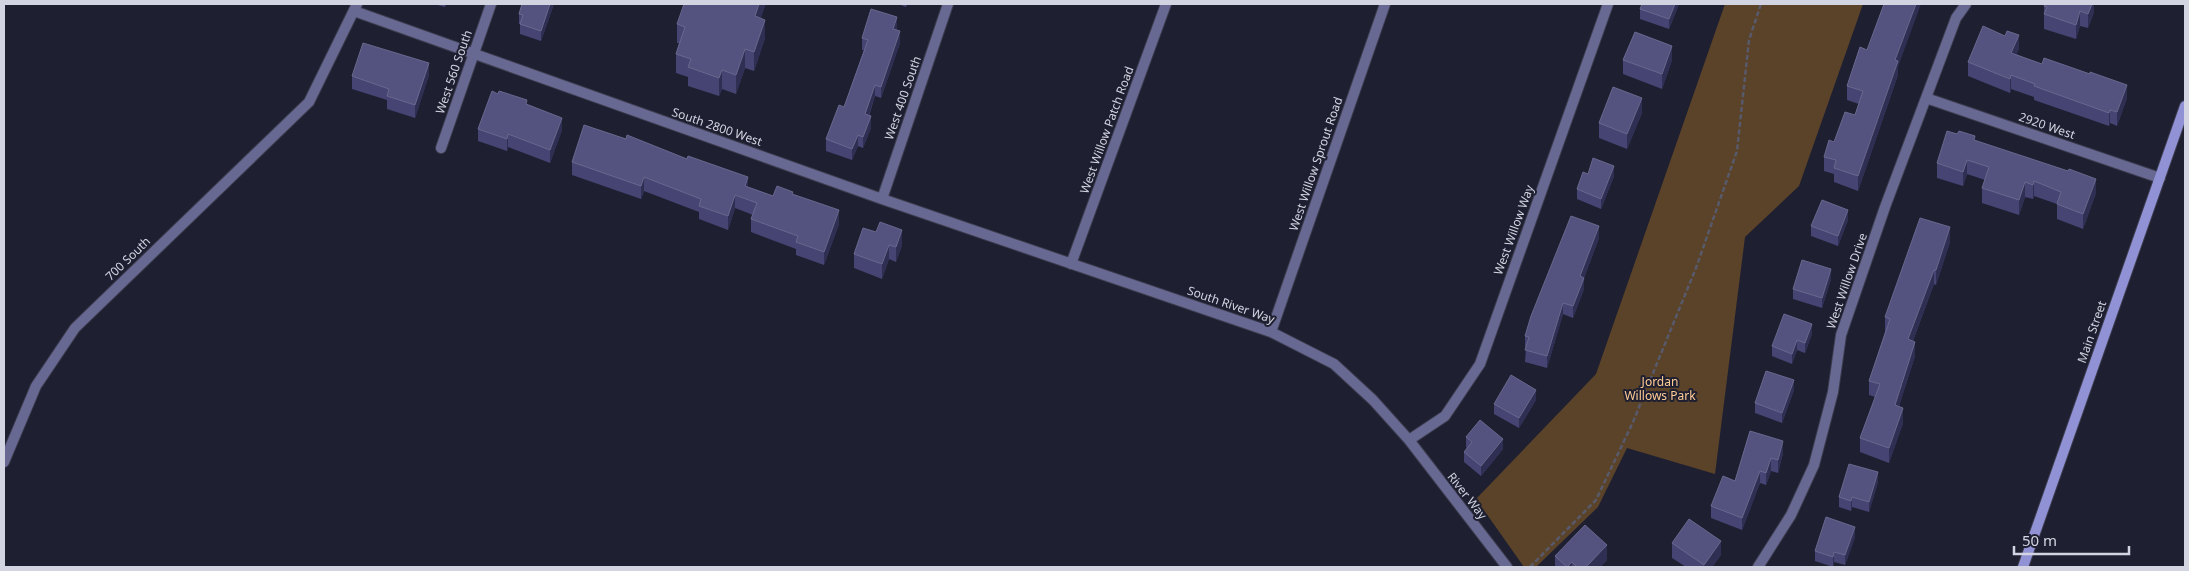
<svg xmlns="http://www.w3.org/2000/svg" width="2189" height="571" font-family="'Noto Sans',sans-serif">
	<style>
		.green { fill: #5a4328 }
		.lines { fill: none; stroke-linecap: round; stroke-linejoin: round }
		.minor-casing { stroke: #3c3c4e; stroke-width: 12 }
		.secondary-casing { stroke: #3c3c4e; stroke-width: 12 }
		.path { stroke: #58596a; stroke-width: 2.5; stroke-dasharray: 5 2.5; stroke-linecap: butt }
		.minor { stroke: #686993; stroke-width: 10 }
		.secondary { stroke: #9192d5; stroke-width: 10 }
		.wall { fill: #454473 }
		.shaded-wall { fill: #2f2f54 }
		.building { fill: #54537f; stroke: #68688e }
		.labels { text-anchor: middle; stroke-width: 4; stroke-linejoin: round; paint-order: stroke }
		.street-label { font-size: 12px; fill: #d3d4e1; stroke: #1f1f32 }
		.park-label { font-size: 12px; fill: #ffcc94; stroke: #1f1f32 }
	</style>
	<rect width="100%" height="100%" fill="#1f1f32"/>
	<path class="green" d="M1725 4H1863L1799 186 1745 237 1715 474 1627 448 1598 507 1536 567H1524L1476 499 1596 374Z"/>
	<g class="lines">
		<g class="minor-casing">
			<path id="minor" d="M354 11 882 199 1271 332 1334 364 1373 400 1409 440 1507 567
				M1926 98 2160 178
				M441 148 491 4
				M882 199 948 4
				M1071 264 1166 4
				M1271 332 1385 4
				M1409 440 1445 416 1480 364 1608 4
				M4 462 36 386 75 328 309 102 357 4
				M1758 567 1791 515 1814 465 1833 392 1841 335 1885 207 1956 18 1966 4"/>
		</g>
		<g class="secondary-casing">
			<path id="secondary" d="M2023 567 2185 106"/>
		</g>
		<path class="path" d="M1530 567 1596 500 1633 422 1696 268 1737 151 1749 40 1761 4"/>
		<use href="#minor" class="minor"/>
		<use href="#secondary" class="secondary"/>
	</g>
	<path class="wall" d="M434 4H446L445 7Z
		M522 4H554L541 41 520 34V24H519V14Z
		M898 4H907L906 7Z
		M1679 4 1669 29 1640 19V9Z
		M2094 4V12L2088 28 2080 26 2076 39 2044 29V6Z
		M761 18 765 38 754 71 745 68 736 94 722 89 719 96 688 86V77L676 73V54L679 43H677V24Z
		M897 29 900 43 881 98 875 96 869 116 871 128 863 148 858 146 852 160 826 151V139L844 107 864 50H862V38Z
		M2019 49 2016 54 2127 98 2117 126 2110 123 2109 126 2034 100V97L2011 89 2010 93 1968 76V62Z
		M1867 50 1898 67V75L1858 191 1834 182V174L1824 171V157L1855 115 1859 104 1847 100V86Z
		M1623 60H1672L1662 89 1623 74Z
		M429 75 415 118 387 109V100L352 89V76Z
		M527 104 562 130 550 163 508 147 507 151 478 141V129Z
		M1642 113 1627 149 1599 138V123Z
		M1975 141 2096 193 2083 229 2057 219V204L2034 196 2033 199 2025 197 2019 215 1982 203V188L1985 180 1967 174 1963 186 1937 178V163Z
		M572 162 748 187 773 196 793 194 839 224 824 265 796 255V249L751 232V219L753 215 735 208 728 230 699 219V212L644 191 641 199 572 175Z
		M1588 174 1614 176 1601 209 1577 199V189Z
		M1848 220 1838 246 1811 236V226Z
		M876 232 902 245 896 262 889 259 882 279 854 268V254Z
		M1599 238 1584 278V289L1573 318 1563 314 1547 368 1525 362 1526 347H1525V336Z
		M1950 242 1936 285 1934 284 1913 341 1915 356 1899 406 1903 423 1889 463 1860 452V438L1875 397 1869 395V381L1885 332V317Z
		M1831 279 1822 308 1793 299V289Z
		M1812 334 1805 353 1797 350 1792 364 1772 356V346Z
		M1794 390 1782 423 1755 413V403Z
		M1536 400 1519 428 1494 414V404Z
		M1750 431 1783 453 1778 473 1771 471 1766 485 1760 483 1742 530 1711 518V506L1735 481Z
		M1466 437 1503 449 1481 476 1464 462V452L1467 448 1466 447Z
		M1878 482 1869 512 1852 507 1851 511 1839 507V497Z
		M1855 537 1845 565 1834 562 1833 567 1815 561V551Z
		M1672 543 1721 555 1712 567H1686L1672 558Z
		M1555 556 1607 560 1600 567H1555Z"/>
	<path class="shaded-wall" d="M550 4H554L541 41V31Z
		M759 4H766L755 35V16Z
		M1675 4H1679L1669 29V19Z
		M1916 4H1921L1898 67V75L1858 191V176L1895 60Z
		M2092 4H2094V12L2088 28V14Z
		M2080 11V26L2076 39V25Z
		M897 17V29L893 40V29Z
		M765 20V38L754 71V52Z
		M900 31V43L881 98V87Z
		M2019 35V49L2011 66V53Z
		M1672 46V60L1662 89V74Z
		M745 49V68L736 94V75Z
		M429 63V75L415 118V105Z
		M722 70V89L719 96V78Z
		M2011 75V89L2010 93V79Z
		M875 85V96L865 126V114Z
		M2127 85V98L2117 126V112Z
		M1642 98V113L1627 149V134Z
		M2110 110V123L2109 126V113Z
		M871 116V128L863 148V137Z
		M562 118V130L550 163V150Z
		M508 134V147L507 151V139Z
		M858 135V146L852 160V149Z
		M1967 160V174L1963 186V172Z
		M1614 166V176L1601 209V199Z
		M644 177V191L641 199V186Z
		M748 177V191L745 200V186Z
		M2096 179V193L2083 229V214Z
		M2034 181V196L2033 199V185Z
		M2025 182V197L2019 215V200Z
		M735 195V208L728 230V216Z
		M839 210V224L824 265V252Z
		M1848 210V220L1838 246V236Z
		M1599 226V238L1580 288V276Z
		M1950 227V242L1936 285V270Z
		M902 230V245L896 262V247Z
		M889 245V259L882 279V264Z
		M1831 269V279L1822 308V298Z
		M1934 270V284L1908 354V339Z
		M1584 278V289L1573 318V306Z
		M1563 303V314L1547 368V356Z
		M1812 324V334L1805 353V343Z
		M1797 340V350L1792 364V354Z
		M1915 342V356L1895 419V405Z
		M1794 380V390L1782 423V413Z
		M1536 390V400L1519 428V418Z
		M1903 408V423L1889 463V448Z
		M1503 439V449L1481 476V466Z
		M1783 441V453L1778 473V460Z
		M1771 458V471L1766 485V473Z
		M1760 471V483L1742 530V518Z
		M1878 472V482L1869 512V502Z
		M1852 497V507L1851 511V501Z
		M1855 527V537L1845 565V555Z
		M1721 541V555L1712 567H1704V565Z
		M1607 545V560L1600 567H1586Z
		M1834 552V562L1833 567V557Z
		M1572 562V567H1567Z"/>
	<path class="building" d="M522 4H550L541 31 520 24 523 15 519 14Z
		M684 4H759L755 16 765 20 754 52 745 49 736 75 722 70 719 78 688 67 691 59 676 54 685 27 677 24Z
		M1642 4H1675L1669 19 1640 9Z
		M1884 4H1916L1895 60 1898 61 1858 176 1834 168 1836 160 1824 157 1829 140 1834 142 1845 112 1855 115 1863 91 1847 86 1860 47 1867 50Z
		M2045 4H2092L2088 14 2080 11 2076 25 2044 14 2047 7 2044 6Z
		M871 9 897 17 893 29 900 31 881 87 875 85 865 114 871 116 863 137 858 135 852 149 826 139 839 105 844 107 868 40 862 38Z
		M1983 26 2005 36 2007 31 2019 35 2011 53 2042 64 2044 58 2090 74V72L2127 85 2117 112 2110 110 2109 113 2034 86 2035 84 2011 75 2010 79 1968 62Z
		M1635 32 1672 46 1662 74 1623 60Z
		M363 43 429 63 415 105 387 96 389 89 352 76Z
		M1613 87 1642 98 1627 134 1599 123Z
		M492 91 498 94 499 91 527 100 526 104 562 118 550 150 508 134 507 139 478 129Z
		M584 125 626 139 627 135 687 159 688 156 748 177 745 186 773 196 777 186 793 192 792 194 839 210 824 252 796 242 798 236 751 219 757 203 735 195 728 216 699 206 701 199 644 177 641 186 572 162Z
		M1947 131 1957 134 1959 131 1975 136 1974 140 2068 171 2069 169 2096 179 2083 214 2057 204 2061 192 2034 181 2033 185 2025 182 2019 200 1982 188 1989 167 1967 160 1963 172 1937 163Z
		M1593 158 1614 166 1601 199 1577 189 1583 172 1588 174Z
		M1822 200 1848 210 1838 236 1811 226Z
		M1571 216 1599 226 1580 276 1584 278 1573 306 1563 303 1547 356 1525 350 1529 337 1525 336 1531 316Z
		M1920 218 1950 227 1936 270H1934L1908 339 1915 342 1895 405 1903 408 1889 448 1860 438 1880 384 1869 381 1890 319 1885 317Z
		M880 222 902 230 896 247 889 245 882 264 854 254 863 228 876 232Z
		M1802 260 1831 269 1822 298 1793 289Z
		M1784 314 1812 324 1805 343 1797 340 1792 354 1772 346Z
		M1766 371 1794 380 1782 413 1755 403Z
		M1511 375 1536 390 1519 418 1494 404Z
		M1480 420 1503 439 1481 466 1464 452 1472 442 1466 437Z
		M1750 431 1783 441 1778 460 1771 458 1766 473 1760 471 1742 518 1711 506 1723 476 1735 481Z
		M1849 464 1878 472 1869 502 1852 497 1851 501 1839 497Z
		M1826 517 1855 527 1845 555 1834 552 1833 557 1815 551Z
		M1689 519 1721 541 1704 565 1672 543Z
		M1585 525 1607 545 1586 567H1577L1572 562 1567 567 1555 556Z"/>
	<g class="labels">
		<g class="street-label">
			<text transform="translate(454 72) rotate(-71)" y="4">West 560 South</text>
			<text transform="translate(903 98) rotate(-71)" y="4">West 400 South</text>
			<text transform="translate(2047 126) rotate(19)" y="4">2920 West</text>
			<text transform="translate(717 127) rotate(19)" y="4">South 2800 West</text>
			<text transform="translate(1107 130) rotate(-70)" y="4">West Willow Patch Road</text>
			<text transform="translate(1316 164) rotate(-71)" y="4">West Willow Sprout Road</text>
			<text transform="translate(1514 230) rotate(-70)" y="4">West Willow Way</text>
			<text transform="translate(128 259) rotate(-44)" y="4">700 South</text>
			<text transform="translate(1847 281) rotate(-71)" y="4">West Willow Drive</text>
			<text transform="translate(1231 305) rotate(19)" y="4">South River Way</text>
			<text transform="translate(2092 332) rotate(-71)" y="4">Main Street</text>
			<text transform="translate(1467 496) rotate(52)" y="4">River Way</text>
		</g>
		<g class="park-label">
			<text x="1660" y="386">Jordan<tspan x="1660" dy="14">Willows Park</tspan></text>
		</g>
	</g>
	<rect width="2189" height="571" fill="none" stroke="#d3d4e1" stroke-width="10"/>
	<path d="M2014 546v8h115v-8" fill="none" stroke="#d3d4e1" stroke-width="2.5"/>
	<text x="2022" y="546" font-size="15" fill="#d3d4e1" stroke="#1f1f32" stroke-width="4" paint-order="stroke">50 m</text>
</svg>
